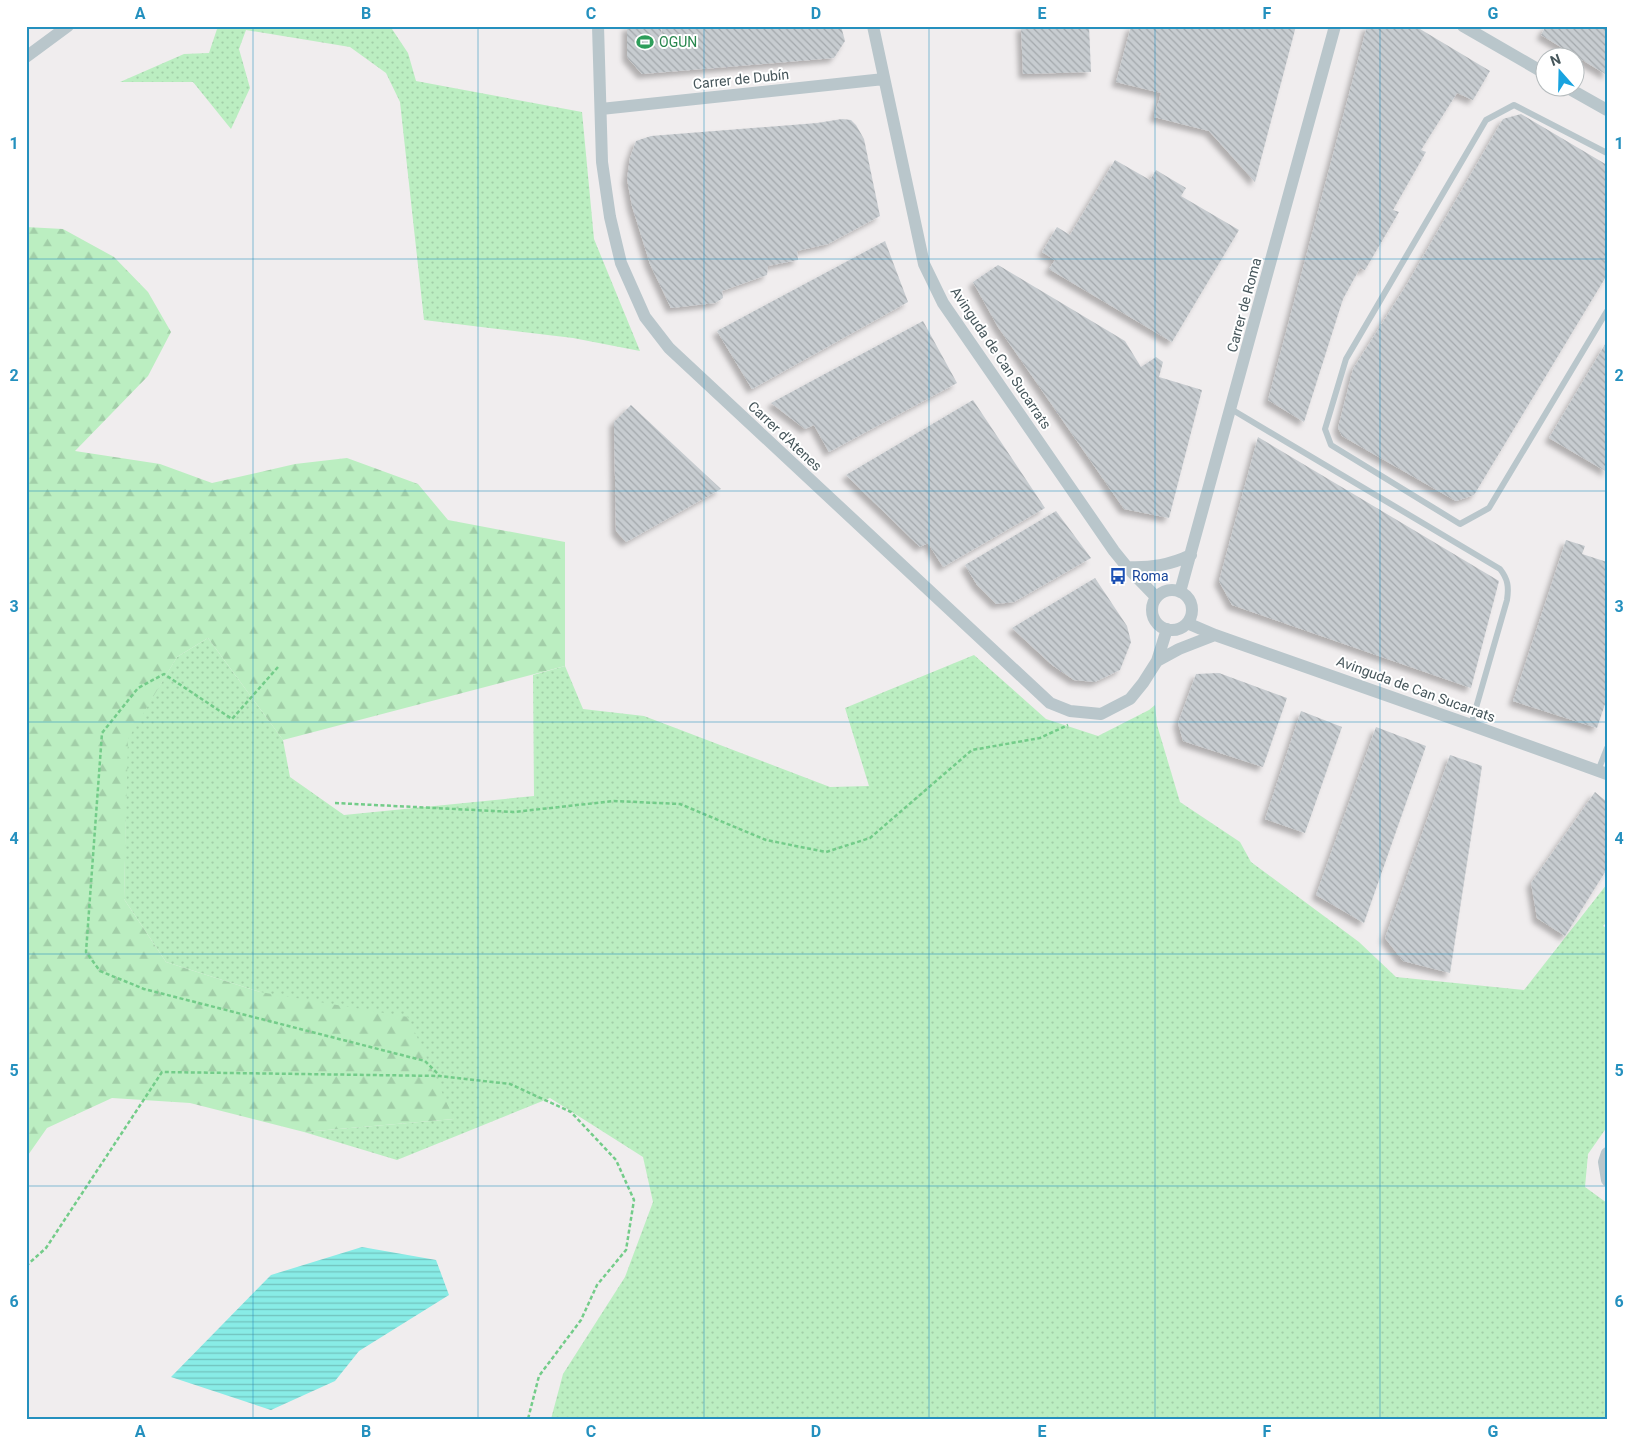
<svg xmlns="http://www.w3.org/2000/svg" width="1633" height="1445" font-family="Roboto,sans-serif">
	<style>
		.grass { fill: url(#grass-dots) }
		.forest { fill: url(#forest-firs) }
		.water { fill: url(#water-rules) }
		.building { fill: url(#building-back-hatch); filter: url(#shadow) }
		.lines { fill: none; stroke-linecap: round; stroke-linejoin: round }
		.path { stroke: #73cc89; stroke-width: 2.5; stroke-dasharray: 4 2.5; stroke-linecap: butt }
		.service { stroke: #b9c6cb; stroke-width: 6 }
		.minor { stroke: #b9c6cb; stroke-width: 12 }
		.grid { fill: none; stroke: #2490be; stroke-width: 1; stroke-opacity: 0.55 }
		.labels { text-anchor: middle; stroke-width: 4; stroke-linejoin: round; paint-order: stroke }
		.leisure-label { font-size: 14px; fill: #27864d; stroke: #fff; text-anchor: start }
		.street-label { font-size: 14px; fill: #46565b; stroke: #fff }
		.transit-label { font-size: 14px; fill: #164399; stroke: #fff; text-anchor: start }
		.neatline { fill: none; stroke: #2490be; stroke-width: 2 }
		.grid-label { font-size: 16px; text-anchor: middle; font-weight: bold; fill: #2490be }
	</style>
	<defs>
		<pattern id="grass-dots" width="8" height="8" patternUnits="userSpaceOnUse" patternTransform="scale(1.25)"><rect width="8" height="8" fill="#bbeec1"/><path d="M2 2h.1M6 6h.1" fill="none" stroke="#a2cea8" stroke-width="1.8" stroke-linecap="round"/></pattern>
		<pattern id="forest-firs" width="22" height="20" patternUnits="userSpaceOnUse" patternTransform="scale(1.25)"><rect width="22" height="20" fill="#bbeec1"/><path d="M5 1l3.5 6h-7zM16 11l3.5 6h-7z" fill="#a2cea8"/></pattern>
		<pattern id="water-rules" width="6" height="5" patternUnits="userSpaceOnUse" patternTransform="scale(1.25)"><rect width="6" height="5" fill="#88ece6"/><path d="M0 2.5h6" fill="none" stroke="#71c2bd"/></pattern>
		<pattern id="building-back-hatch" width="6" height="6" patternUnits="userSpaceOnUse" patternTransform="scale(1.25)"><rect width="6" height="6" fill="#c7ccd0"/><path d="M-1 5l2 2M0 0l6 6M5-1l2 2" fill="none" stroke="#a3a8ac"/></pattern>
		<filter id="shadow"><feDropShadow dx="-4.5" dy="4.5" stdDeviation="2.5" flood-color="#0004"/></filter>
	</defs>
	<rect width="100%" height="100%" fill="#f0edee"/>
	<path class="grass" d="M218 26H390L408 53 416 81 582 112 594 239 640 351 573 338 424 320 400 102 386 73 350 47 246 30 239 49 250 88 231 129 193 82H120L184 54 209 53Z
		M208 638 283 740 290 777 344 815 534 796 533 675 565 666 583 709 644 716 830 787 869 786 845 708 974 655 1046 719 1098 736 1149 710 1155 705 1157 725 1180 802 1240 842 1251 862 1359 942 1396 977 1524 990 1607 884V922L1603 926 1607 928V1127L1588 1154 1585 1187 1607 1203V1419H551L563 1374 625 1277 653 1202 643 1157 550 1098 397 1160 304 1132 454 1119 260 992 166 962 124 899 127 739 177 657Z"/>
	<path class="forest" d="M26 227 63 229 114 257 148 292 171 332 148 376 75 451 160 464 212 483 295 464 347 458 418 484 448 520 565 542V666L283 740 208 638 177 657 128 739 124 899 166 962 260 992 408 1017 454 1119 304 1132 190 1103 112 1098 47 1128 26 1158Z"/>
	<path class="water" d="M362 1247 436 1260 449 1295 359 1351 335 1381 271 1410 171 1377 271 1275Z"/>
	<path class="building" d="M627 26H660L667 57 661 26H841L845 41 834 58 642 74 627 57Z
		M1021 26H1089L1091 72 1023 74Z
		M1131 26H1296L1255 182 1209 131 1154 117 1161 93 1116 82Z
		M1367 26H1415L1490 71 1473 100 1457 93 1421 150 1426 152 1393 210 1399 212 1365 270 1360 268 1343 299 1304 422 1268 400Z
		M1546 26H1607V75L1541 35Z
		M1521 114 1607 165V275L1474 495 1456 501 1342 436 1338 428 1353 369 1407 284 1503 119Z
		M842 119 851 120 856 125 864 139 880 216 828 244 797 251 798 260 768 266 767 275 722 291 723 298 715 303 671 308 650 264 632 206 627 179 630 158 636 141 651 136 817 123Z
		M1115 160 1150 180 1156 170 1186 188 1181 196 1239 230 1172 342 1049 269 1055 260 1042 252 1057 227 1070 235Z
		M885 241 908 302 752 389 717 331Z
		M998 265 1125 341 1141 367 1156 357 1163 362 1159 377 1202 390 1169 518 1124 509 998 327 973 282Z
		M923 321 957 383 829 452 814 425 805 429 771 403Z
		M1607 341V472L1549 438Z
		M973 400 1045 508 943 567 928 543 920 547 846 475Z
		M631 405 721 489 626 542 616 531 614 422Z
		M1258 437 1499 581 1471 688 1232 605 1219 581Z
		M1056 511 1091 558 1014 602 996 604 977 585 965 565Z
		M1566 540 1585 546 1582 554 1607 562V698L1597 728 1513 701Z
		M1095 578 1127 626 1131 642 1120 670 1095 682 1074 680 1052 665 1012 628Z
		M1219 673 1287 698 1263 767 1183 741 1178 723 1196 674Z
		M1301 711 1342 727 1305 833 1265 819Z
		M1376 727 1426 746 1364 923 1316 895Z
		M1450 755 1482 766 1450 973 1403 961 1385 938Z
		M1595 792 1607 802V869L1565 936 1537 918 1531 883Z"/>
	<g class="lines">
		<path class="path" d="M278 667 232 719 164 674 138 688 102 733 86 952 100 971 144 989 425 1061 439 1075
			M335 803 514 812 614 801 680 804 766 840 826 852 870 838 972 750 1040 738 1068 725
			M26 1266 46 1248 162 1072 440 1076 510 1084 571 1112 616 1160 634 1200 626 1250 597 1285 581 1320 539 1376 528 1419"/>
		<path class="service" d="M1607 153 1514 105 1486 120 1346 359 1325 429 1331 445 1460 524 1489 508 1607 311
			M1231 409 1500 569C1508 579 1509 587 1507 600L1471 725
			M1598 771 1607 748"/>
		<path class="minor" d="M598 26 602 162 610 217 621 263 645 317 669 348 1050 703 1070 711 1101 714 1130 699 1143 683 1157 661 1167 629
			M873 26 924 264 943 303 1114 551 1127 567 1156 597
			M1463 26 1546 74
			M26 57 68 26
			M1568 88 1607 110
			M601 109 884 79
			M1127 567C1151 568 1170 565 1191 555
			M1152 610a20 20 0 1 1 40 0a20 20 0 1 1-40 0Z
			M1180 592 1335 26
			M1187 623 1215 635 1471 725 1607 774
			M1157 661 1179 649 1215 635
			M1607 1153 1604 1162 1607 1180"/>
	</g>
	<path class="grid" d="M253 26V1419M478 26V1419M704 26V1419M929 26V1419M1155 26V1419M1380 26V1419M26 259H1607M26 491H1607M26 722H1607M26 954H1607M26 1186H1607"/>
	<defs>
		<g id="stadium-bare" transform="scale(1.35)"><path d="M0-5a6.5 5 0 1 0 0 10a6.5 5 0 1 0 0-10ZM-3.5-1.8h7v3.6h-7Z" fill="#2e9e5b" stroke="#fff" stroke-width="2.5" paint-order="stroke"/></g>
		<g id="bus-bare" transform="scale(1.35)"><path d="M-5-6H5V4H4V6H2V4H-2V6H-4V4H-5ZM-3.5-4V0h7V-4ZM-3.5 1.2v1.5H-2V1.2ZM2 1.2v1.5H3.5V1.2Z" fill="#1a4fb4" stroke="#fff" stroke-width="2.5" paint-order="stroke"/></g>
	</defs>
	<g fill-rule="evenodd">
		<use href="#stadium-bare" x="645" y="42"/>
		<use href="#bus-bare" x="1118" y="576"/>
	</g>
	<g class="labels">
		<g class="leisure-label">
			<text x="659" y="47">OGUN</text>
		</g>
		<g class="street-label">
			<text transform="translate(741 79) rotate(-6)" y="5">Carrer de Dubín</text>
			<text transform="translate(1244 305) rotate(-75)" y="5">Carrer de Roma</text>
			<text transform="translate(1001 358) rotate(56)" y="5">Avinguda de Can Sucarrats</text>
			<text transform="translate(785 436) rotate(43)" y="5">Carrer d'Atenes</text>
			<text transform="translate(1416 689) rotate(20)" y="5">Avinguda de Can Sucarrats</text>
		</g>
		<g class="transit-label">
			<text x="1132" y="581">Roma</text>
		</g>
	</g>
	<rect width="1633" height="1445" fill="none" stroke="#ffffff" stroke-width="55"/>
	<g transform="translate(1560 72) rotate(340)"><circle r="24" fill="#ffffff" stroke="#b5bbbd"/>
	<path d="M0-4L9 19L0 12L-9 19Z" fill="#19a3df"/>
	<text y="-8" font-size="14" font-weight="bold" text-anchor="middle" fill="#46565b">N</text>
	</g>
	<rect x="28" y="28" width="1578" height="1390" class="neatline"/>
	<g class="grid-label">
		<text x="140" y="19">A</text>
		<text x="366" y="19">B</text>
		<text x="591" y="19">C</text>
		<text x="816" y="19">D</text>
		<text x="1042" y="19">E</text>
		<text x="1267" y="19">F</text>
		<text x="1493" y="19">G</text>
		<text x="14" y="149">1</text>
		<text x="1619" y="149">1</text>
		<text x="14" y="381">2</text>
		<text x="1619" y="381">2</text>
		<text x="14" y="612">3</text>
		<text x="1619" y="612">3</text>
		<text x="14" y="844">4</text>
		<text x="1619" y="844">4</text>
		<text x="14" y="1076">5</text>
		<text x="1619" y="1076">5</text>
		<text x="14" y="1307">6</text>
		<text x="1619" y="1307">6</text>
		<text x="140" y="1437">A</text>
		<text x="366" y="1437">B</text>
		<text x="591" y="1437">C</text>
		<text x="816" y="1437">D</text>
		<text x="1042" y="1437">E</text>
		<text x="1267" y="1437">F</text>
		<text x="1493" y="1437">G</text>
	</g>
</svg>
